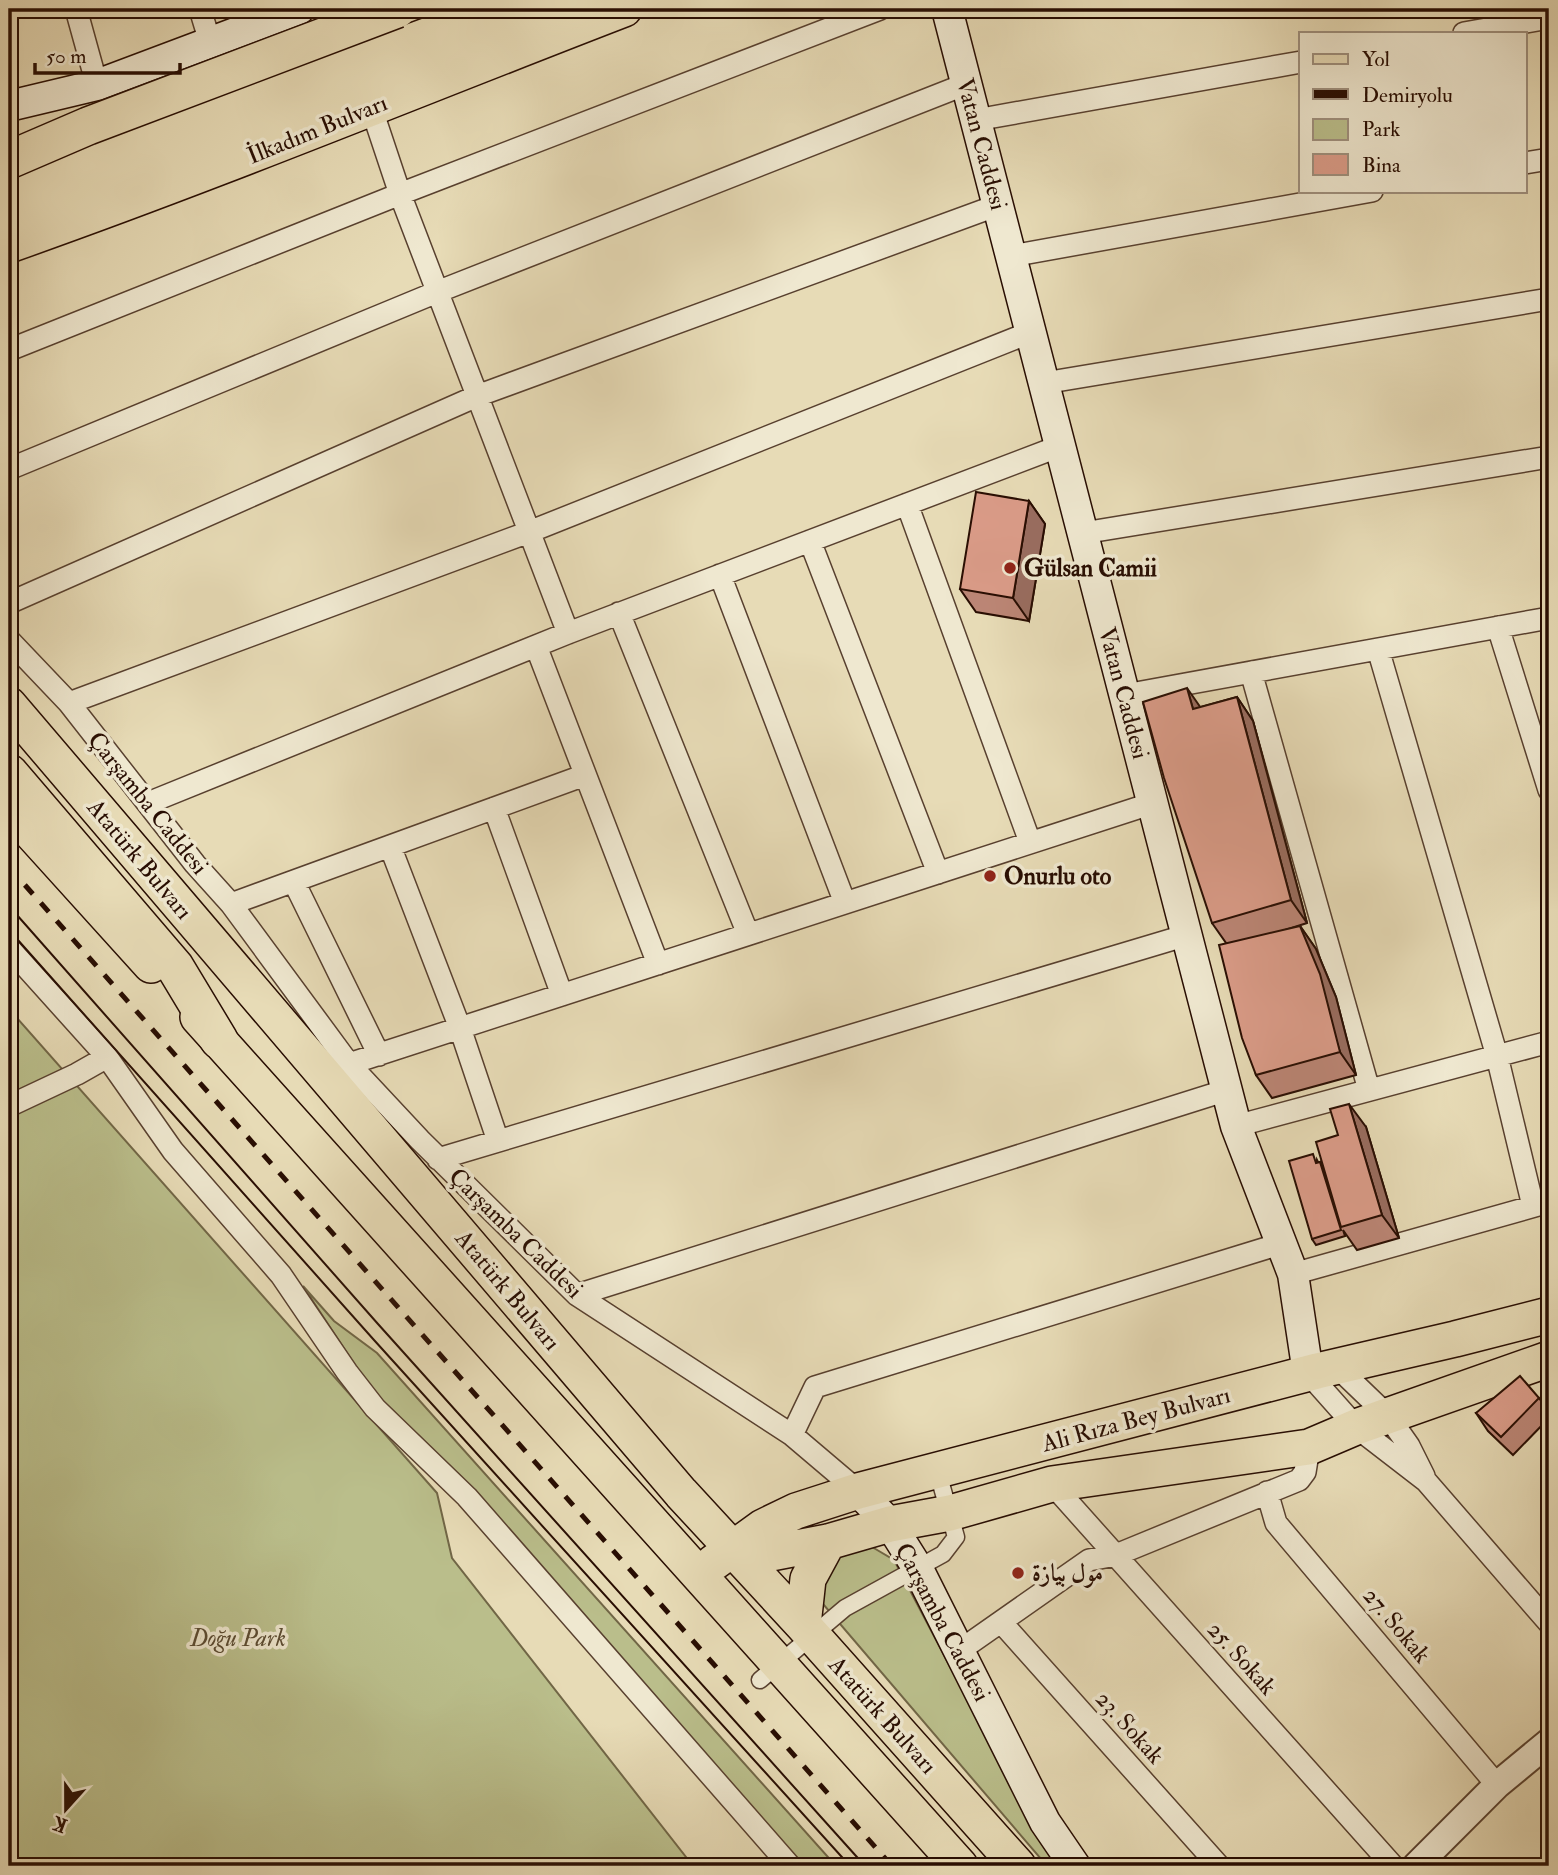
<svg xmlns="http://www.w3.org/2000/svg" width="1558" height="1875" font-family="'IM FELL Double Pica',Amiri,serif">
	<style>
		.green { fill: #babe8b; stroke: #716646; stroke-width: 2 }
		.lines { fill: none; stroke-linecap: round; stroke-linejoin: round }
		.pedestrian-casing { stroke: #58402f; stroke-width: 19 }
		.minor-casing { stroke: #58402f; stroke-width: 24 }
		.tertiary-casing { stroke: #58402f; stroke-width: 30 }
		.secondary-casing { stroke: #280d02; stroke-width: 33 }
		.primary-casing { stroke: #280d02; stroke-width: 38 }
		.trunk-casing { stroke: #280d02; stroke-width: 40 }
		.pedestrian { stroke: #efe8d0; stroke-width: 16 }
		.minor { stroke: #efe8d0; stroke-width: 21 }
		.tertiary { stroke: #efe8d0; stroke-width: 26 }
		.secondary { stroke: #efe8d0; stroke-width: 30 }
		.primary { stroke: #e7dbb6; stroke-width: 35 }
		.trunk { stroke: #e7dbb6; stroke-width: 37 }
		.tram { stroke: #280d02; stroke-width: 2 }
		.rail { stroke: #280d02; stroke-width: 5; stroke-dasharray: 12 12; stroke-linecap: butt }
		.trunk-bridge-casing { stroke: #280d02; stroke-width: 40; stroke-linecap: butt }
		.trunk-bridge { stroke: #e7dbb6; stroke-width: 37 }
		.wall { fill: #bc8676; stroke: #280d02; stroke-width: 2 }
		.shaded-wall { fill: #996d60; stroke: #280d02; stroke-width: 2 }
		.building { fill: #db9c89; stroke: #280d02; stroke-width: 2 }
		.poi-dot { fill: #8f2418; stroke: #efe8d0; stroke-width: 2.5 }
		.labels { text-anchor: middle; stroke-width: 7; stroke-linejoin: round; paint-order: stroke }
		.street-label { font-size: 24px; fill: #280d02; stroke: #efe8d0 }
		.poi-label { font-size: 24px; font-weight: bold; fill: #280d02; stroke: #efe8d0; text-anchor: start }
		.park-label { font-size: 24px; font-style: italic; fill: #5b4b32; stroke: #efe8d0 }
	</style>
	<rect width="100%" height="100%" fill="#e7dbb6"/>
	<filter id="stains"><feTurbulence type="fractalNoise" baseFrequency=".00286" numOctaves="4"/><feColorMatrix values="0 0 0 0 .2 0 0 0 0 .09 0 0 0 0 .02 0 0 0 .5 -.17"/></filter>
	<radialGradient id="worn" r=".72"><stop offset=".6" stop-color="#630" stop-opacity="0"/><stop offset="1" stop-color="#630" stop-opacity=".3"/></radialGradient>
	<path class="green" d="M9 1009 437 1493 452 1558 693 1866H9Z
		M303 1286 334 1321 377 1353 836 1866H803L461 1477 382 1401 364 1379Z
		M867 1544 894 1560 1046 1849 1061 1866H1047L823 1604 818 1587 835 1555Z"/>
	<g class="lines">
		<g class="pedestrian-casing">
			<path id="pedestrian" d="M760 1680 845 1608 943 1554 956 1537 936 1466"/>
		</g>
		<g class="minor-casing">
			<path id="minor" d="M76 9 97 85
				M200 9 210 42
				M1464 33 1549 18
				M371 107 400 194 568 633
				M976 120 1301 62
				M1525 163 1549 159
				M1011 256 1372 191
				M9 350 400 194 880 9
				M1044 383 1549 299
				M9 469 437 292 966 84
				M907 504 1030 842
				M1083 533 1549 457
				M810 541 938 873
				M720 575 845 903
				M9 603 477 396 998 205
				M619 613 748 934
				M1498 627 1549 790
				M9 640 69 703 195 864 231 904 349 1064 420 1140 577 1295 792 1435 858 1491
				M536 646 658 964
				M1378 649 1497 1056 1533 1206
				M1251 672 1369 1090
				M1125 695 1549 618
				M69 703 529 532 1031 332
				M148 803 568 633 1060 446
				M494 808 562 995
				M390 846 460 1028 498 1141
				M294 882 379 1055
				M231 904 585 775
				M9 948 107 1057 173 1151 281 1275 347 1372 375 1408 467 1497 790 1866
				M349 1064 1153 803
				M9 1106 77 1074 107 1057
				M1236 1126 1549 1042
				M438 1159 1187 935
				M1293 1274 1549 1202
				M577 1295 1227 1090
				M1336 1366 1388 1416 1409 1446 1424 1476
				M1308 1373 1356 1427 1426 1481 1549 1623
				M792 1435 815 1387 1283 1243
				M1052 1484 1393 1866
				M1267 1492 1276 1523 1497 1785
				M1002 1623 1219 1866
				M959 1651 1089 1560 1116 1555 1299 1480 1305 1472 1309 1447"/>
		</g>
		<g class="tertiary-casing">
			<path id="tertiary" d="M1416 1866 1497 1785 1549 1742"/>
		</g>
		<g class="secondary-casing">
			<path id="secondary" d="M947 9 1236 1126 1293 1274 1308 1373
				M9 106 97 85 299 9
				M858 1491 890 1524 917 1567 1045 1822 1075 1866"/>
		</g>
		<g class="primary-casing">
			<path id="primary" d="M9 245C216 172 419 88 624 9
				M9 705 681 1493 803 1625 1018 1866
				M9 808 151 965
				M198 1017 960 1866
				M732 1550 771 1553 828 1542 890 1524 950 1513 1052 1484 1309 1447 1356 1427 1549 1359
				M713 1563 763 1527 796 1511 858 1491 1317 1371 1455 1339 1549 1315
				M803 1625 808 1579 828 1542"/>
		</g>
		<g class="trunk-casing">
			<path id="trunk" d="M9 185 57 174 502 9
				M9 220 40 214 573 9
				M9 773 175 967 219 1040"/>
		</g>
		<use href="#pedestrian" class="pedestrian"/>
		<use href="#minor" class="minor"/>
		<use href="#tertiary" class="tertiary"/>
		<use href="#secondary" class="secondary"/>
		<use href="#primary" class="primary"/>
		<use href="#trunk" class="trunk"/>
		<path class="tram" d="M9 906 378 1324 865 1866
			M9 930 374 1340 850 1866"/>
		<path class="rail" d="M9 867 892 1866"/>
		<g class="trunk-bridge-casing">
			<path id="trunk-bridge" d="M9 160 88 126 397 9"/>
		</g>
		<use href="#trunk-bridge" class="trunk-bridge"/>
	</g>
	<path class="wall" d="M1029 501 1045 524 1029 621 976 612 960 589Z
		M1237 697 1253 721 1307 923 1282 931 1300 926 1316 949 1336 997 1356 1075 1272 1098 1256 1075 1226 943 1212 923 1201 707Z
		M1366 1127 1399 1238 1357 1250 1343 1230 1345 1236 1316 1245 1312 1239 1317 1160 1318 1162H1320Z
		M1539 1398 1549 1412V1418L1513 1455 1488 1431 1476 1413Z"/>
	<path class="shaded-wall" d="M1029 501 1045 524 1029 621 1013 598Z
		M1187 688 1203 711 1193 709Z
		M1237 697 1253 721 1307 923 1291 900Z
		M1300 926 1316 949 1336 997 1356 1075 1340 1052Z
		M1349 1104 1366 1127 1399 1238 1382 1215Z"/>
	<path class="building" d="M976 492 1029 501 1013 598 960 589Z
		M1187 688 1193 709 1237 697 1291 900 1212 923 1164 778 1143 702Z
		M1300 926 1320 974 1340 1052 1256 1075 1242 1038 1219 945Z
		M1349 1104 1382 1215 1341 1227 1316 1142 1338 1135 1330 1109Z
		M1313 1154 1316 1163 1320 1162 1341 1230 1312 1239 1289 1161Z
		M1520 1376 1539 1398 1501 1437 1476 1413Z"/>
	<g class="poi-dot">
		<circle cx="1010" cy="568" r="7"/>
		<circle cx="990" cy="876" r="7"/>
		<circle cx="1018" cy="1573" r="7"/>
	</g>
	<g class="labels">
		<g class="street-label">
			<text transform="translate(317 129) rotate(-22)" y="8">İlkadım Bulvarı</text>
			<text transform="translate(982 144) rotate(75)" y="8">Vatan Caddesi</text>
			<text transform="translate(1124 693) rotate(75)" y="8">Vatan Caddesi</text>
			<text transform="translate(148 803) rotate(51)" y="8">Çarşamba Caddesi</text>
			<text transform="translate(140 859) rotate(50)" y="8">Atatürk Bulvarı</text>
			<text transform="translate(516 1233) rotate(44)" y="8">Çarşamba Caddesi</text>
			<text transform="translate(508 1290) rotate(50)" y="8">Atatürk Bulvarı</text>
			<text transform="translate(1136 1419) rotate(-15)" y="8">Ali Rıza Bey Bulvarı</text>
			<text transform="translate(943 1622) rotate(62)" y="8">Çarşamba Caddesi</text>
			<text transform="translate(1397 1625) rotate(50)" y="8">27. Sokak</text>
			<text transform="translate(1242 1658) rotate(48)" y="8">25. Sokak</text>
			<text transform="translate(883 1715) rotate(48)" y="8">Atatürk Bulvarı</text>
			<text transform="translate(1130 1727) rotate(48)" y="8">23. Sokak</text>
		</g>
		<g class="poi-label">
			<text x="1024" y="576">Gülsan Camii</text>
			<text x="1004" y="884">Onurlu oto</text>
			<text x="1032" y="1581">مول بيازة</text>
		</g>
		<g class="park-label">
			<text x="238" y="1646">Doğu Park</text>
		</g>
	</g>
	<rect width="1558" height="1875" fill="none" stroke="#e7dbb6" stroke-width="35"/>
	<rect x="10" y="10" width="1537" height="1854" fill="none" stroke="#280d02" stroke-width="3.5"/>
	<rect x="18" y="18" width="1523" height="1840" fill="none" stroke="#280d02" stroke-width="2"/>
	<rect x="1299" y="32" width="228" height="161" fill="#efe8d0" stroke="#9f907e" stroke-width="2"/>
	<rect x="1313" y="54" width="35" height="10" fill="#e7dbb6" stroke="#9f907e" stroke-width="2"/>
	<text x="1362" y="66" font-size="21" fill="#280d02">Yol</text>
	<rect x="1313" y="89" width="35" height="10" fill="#280d02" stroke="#9f907e" stroke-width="2"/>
	<text x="1362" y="102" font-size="21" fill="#280d02">Demiryolu</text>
	<rect x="1313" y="119" width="35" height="21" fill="#babe8b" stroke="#9f907e" stroke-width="2"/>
	<text x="1362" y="136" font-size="21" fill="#280d02">Park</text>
	<rect x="1313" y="154" width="35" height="21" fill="#db9c89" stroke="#9f907e" stroke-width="2"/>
	<text x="1362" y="172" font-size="21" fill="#280d02">Bina</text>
	<g transform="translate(66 1809) rotate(201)" stroke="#efe8d0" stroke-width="5" paint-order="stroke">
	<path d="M0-5L12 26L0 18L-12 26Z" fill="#280d02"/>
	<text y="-10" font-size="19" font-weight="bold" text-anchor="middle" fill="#280d02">K</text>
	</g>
	<path d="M35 63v10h145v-10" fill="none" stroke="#280d02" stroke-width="3.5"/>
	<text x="46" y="63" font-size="21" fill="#280d02" stroke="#efe8d0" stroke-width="5" paint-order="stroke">50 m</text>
	<rect width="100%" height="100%" filter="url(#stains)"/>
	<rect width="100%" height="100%" fill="url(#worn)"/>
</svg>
